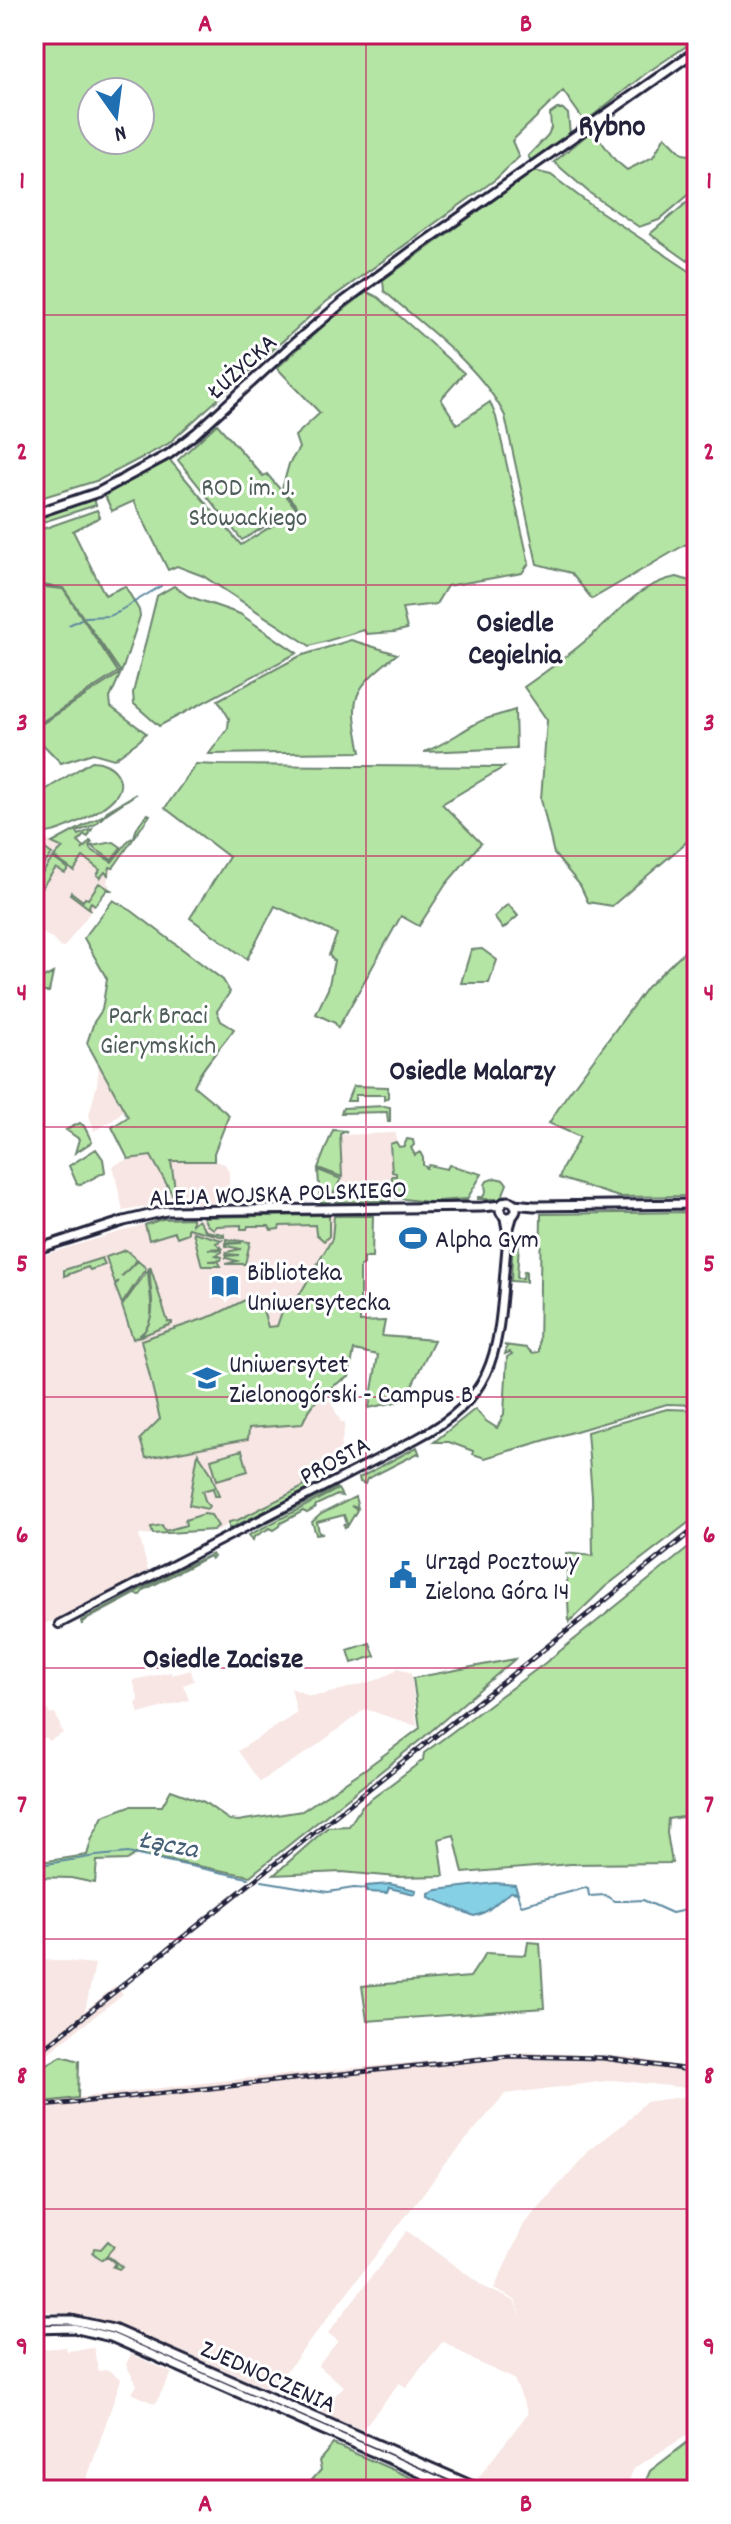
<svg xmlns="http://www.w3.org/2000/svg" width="731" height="2524" font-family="Dekko,sans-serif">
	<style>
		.built { fill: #f7e6e3 }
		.green { fill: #b5e5a4; stroke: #6c8470; stroke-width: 2; fill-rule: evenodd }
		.water { fill: #85d0e5; stroke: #5d8aa1; stroke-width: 2 }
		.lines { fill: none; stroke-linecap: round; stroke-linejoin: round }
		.stream { stroke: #5d8aa1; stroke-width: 2 }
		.tertiary-casing { stroke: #22223b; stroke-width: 12 }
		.secondary-casing { stroke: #22223b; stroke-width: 13 }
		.tertiary { stroke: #fff; stroke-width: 6 }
		.secondary { stroke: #fff; stroke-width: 7 }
		.rail-casing { stroke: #22223b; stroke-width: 5 }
		.rail { stroke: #fff; stroke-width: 2; stroke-dasharray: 6; stroke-linecap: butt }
		.grid { fill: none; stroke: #c2185b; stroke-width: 2; stroke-opacity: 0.55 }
		.labels { text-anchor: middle; stroke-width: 6; stroke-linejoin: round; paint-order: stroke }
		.street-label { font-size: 26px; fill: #22223b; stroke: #fff }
		.park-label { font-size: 26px; fill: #4e5c5a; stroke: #fff }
		.poi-label { font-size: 26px; fill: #22223b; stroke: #fff; text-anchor: start }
		.neighbourhood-label { font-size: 28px; font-weight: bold; fill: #22223b; stroke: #fff }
		.water-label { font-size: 28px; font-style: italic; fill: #455f76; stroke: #fff }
		.quarter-label { font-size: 30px; font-weight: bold; fill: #22223b; stroke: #fff }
		.neatline { fill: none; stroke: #c2185b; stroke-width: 3 }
		.grid-label { font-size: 26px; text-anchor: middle; font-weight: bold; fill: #c2185b }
	</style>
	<rect width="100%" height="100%" fill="#fff"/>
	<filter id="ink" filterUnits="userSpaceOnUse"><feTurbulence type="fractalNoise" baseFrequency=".0125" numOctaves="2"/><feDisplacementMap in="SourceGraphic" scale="16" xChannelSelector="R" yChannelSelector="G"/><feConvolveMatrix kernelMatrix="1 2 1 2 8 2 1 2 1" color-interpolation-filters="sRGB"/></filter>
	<g filter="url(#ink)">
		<path class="built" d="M34 830 51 843 64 836 101 863 113 868 108 878 107 883 110 885 65 946 61 948 51 938 34 928Z
			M99 1064 125 1109 113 1120 94 1131 89 1115 97 1085Z
			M396 1133 394 1194 379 1197 330 1198 342 1177 340 1135Z
			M151 1155 170 1161H214L225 1164 229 1172V1203L161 1204 123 1211 113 1166 128 1159Z
			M334 1216 332 1239 293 1306 303 1324 327 1395 341 1422 345 1423 337 1469 218 1530 139 1535 148 1571 60 1619 39 1625 34 1621V1258L162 1219Z
			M398 1668 411 1673 417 1726 365 1709 312 1749 260 1782 238 1751 297 1713 291 1688 309 1696 322 1695 374 1681 392 1673Z
			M191 1670 194 1681 183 1685 189 1700 139 1714 136 1703 139 1701 133 1680 171 1672 172 1675Z
			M34 1683 50 1715 55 1713 63 1733 49 1741 46 1737 34 1743Z
			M34 1958 95 1964 85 2011 115 1986 123 1994 34 2064Z
			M525 2052 627 2057 697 2069V2089L614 2080 505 2094 448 2161 293 2363 269 2389 117 2324 90 2317 36 2310 34 2276 43 2260 34 2258V2103L219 2081Z
			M688 2096 689 2103 697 2102V2429L634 2468 625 2490H507L478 2478 528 2413 514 2379 475 2361 443 2341 406 2387 399 2383 362 2430 320 2412 344 2386 318 2366 338 2341 328 2333 407 2231 484 2287 514 2301 523 2320 515 2300 494 2289 524 2224 590 2150 625 2123 645 2102Z
			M66 2347 67 2351 94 2348 98 2371 108 2370 121 2379 84 2487 35 2490 34 2350Z
			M131 2354 172 2373 155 2404 132 2393 137 2385 126 2365Z"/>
		<path class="green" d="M34 34H697V39L645 74 585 122 563 91 512 141 519 157 496 179 326 302 168 444 99 480 34 500ZM92 92H140V140H92Z
			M557 109H563L568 114 570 134 531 161 528 156 548 135 551 128 550 114Z
			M593 130 615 160 627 170 653 157 665 136 683 154 697 156 692 192 659 220 639 227 591 194 554 162Z
			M534 171 551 175 592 206 697 276V513L692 517 693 540 592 599 571 573 537 564 505 416C481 367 425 327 384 291L383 280Z
			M697 194V243L688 261 650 234Z
			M367 292 378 297 464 373 441 399 457 424 490 402 496 417 529 563 522 573 447 586 436 604 402 608 407 629 394 632 366 634 364 630 310 646 203 576 177 566 168 570 134 501 112 511 104 494 169 459 241 545 299 509 282 489 289 464 299 448 295 436 320 413 277 368 329 321Z
			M217 424 263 476 267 474 296 508 242 540 178 460Z
			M93 497 96 505 34 525V516Z
			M97 510 100 517 73 531 105 595 125 586 139 610 140 616 123 668 110 698 111 707 146 733 140 740 114 759 93 753 61 763 34 735V729L119 674 120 671 63 588 34 584V532Z
			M677 577 697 583V833L612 906 588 902 580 885 554 854 541 799 547 720 524 687C547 671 569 655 590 637 618 614 639 583 677 577Z
			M34 586 63 589 118 672 34 727Z
			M174 586 188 596 240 614 297 653 159 726 134 704 133 693 157 596Z
			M351 640 397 654C352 690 349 695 361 752L209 754 228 728 229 718 218 700 300 656Z
			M515 710 516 748 424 752C446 744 458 733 477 723 485 718 504 714 515 710Z
			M92 761C112 761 130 780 114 798 102 811 58 835 41 833L34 827V797Z
			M196 764 219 765 504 767 442 804 481 843 446 884 419 926 401 916 338 1028 335 1023 316 1014 328 989 334 961 329 955 337 934 275 906 247 959 190 918 229 857 165 808Z
			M136 794 106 814 96 824 77 832 79 835 92 829 88 837 84 835 78 842 84 847 82 850 90 841 92 842 89 846 90 849 112 862 129 840 134 837C136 828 141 820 148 814L150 815 113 868 110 867 108 875 105 872 100 878 97 875 100 870 83 857 74 871 54 857 63 848 52 843 104 815 107 811Z
			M34 841 52 854 34 878Z
			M114 842 121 847 112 860 91 846Z
			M53 858 68 869 65 873 56 868 41 888 36 887 34 880H37Z
			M99 883 111 890H107L95 905 91 902 89 906 90 909 70 894 71 892 83 901 85 898 88 899Z
			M113 900 132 911 223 980 230 992 217 1011 221 1021 234 1029C223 1045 199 1070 194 1086L229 1115 214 1153V1161H171L177 1203 151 1156 128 1159 112 1127 128 1117 87 1043 94 1022 102 1010 107 979 84 938Z
			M508 904 518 916 503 929 494 917Z
			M692 944 697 946V1196L619 1197 559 1178 562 1169 580 1137 549 1123 565 1098 647 987Z
			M482 949 497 960 489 983H461L471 950Z
			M53 973 49 992H34V983Z
			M353 1086 388 1087V1098L384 1100V1095H355V1101H347Z
			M384 1106 390 1107V1122H388L387 1112 341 1113 343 1108Z
			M80 1123 84 1126 92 1142 75 1153 79 1139 66 1130Z
			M333 1130 347 1131 340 1134 342 1177 318 1168Z
			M407 1139 413 1140 414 1145 411 1148 415 1155 420 1152 423 1158V1165L427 1168 429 1165 447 1169 449 1165 482 1174 467 1199 437 1201H468L466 1203 444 1204 396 1198 394 1194 395 1190 391 1189 392 1176H396V1173L392 1172 390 1144 396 1142 399 1147 404 1146Z
			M96 1149 103 1159 105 1172 80 1185 77 1184 69 1166Z
			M318 1170 341 1179 329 1202H320Z
			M495 1178 504 1180 507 1184 501 1199H478V1197H483L486 1191 485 1185 487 1181Z
			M346 1192 384 1194 388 1196 390 1201 336 1202 339 1196Z
			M694 1212 697 1223 695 1279H697V1405L667 1404 485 1458 473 1454V1451L449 1442H434L475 1409 486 1421 497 1428 504 1414 507 1357 512 1354 510 1352 505 1354 507 1347 504 1345 527 1348 532 1353 539 1352 541 1214Z
			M326 1215H329V1236L324 1241 316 1234 315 1225 280 1226 279 1229 271 1230 269 1226H248L247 1229H241V1225L216 1226 214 1229 207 1225 203 1217Z
			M334 1216H373L372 1258H364V1265L360 1266V1322L385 1321 382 1336 434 1340 405 1400 369 1408 378 1355 354 1350 349 1377C328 1387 311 1402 302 1424L249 1428 248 1439 146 1458 140 1439 160 1419 141 1340 215 1315 249 1298 259 1305 265 1306 263 1310 268 1327 277 1326 284 1306H293L332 1239Z
			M192 1218V1224L198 1219 206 1231 224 1234V1237L188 1228V1233L177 1237 175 1232 149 1240 145 1225 162 1219Z
			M193 1232 222 1240 216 1243 222 1248 208 1249 222 1250V1252L216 1255 222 1257 221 1260 209 1261H218L221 1266H202Z
			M513 1233 519 1243 517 1278H523L524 1271H526V1282L511 1281Z
			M226 1239 250 1242 245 1264H226L237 1261 226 1258V1256L239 1255 226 1254V1252L241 1249 226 1246V1244L242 1243 226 1242Z
			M126 1250 137 1260 121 1277 138 1261 146 1268 122 1304 115 1286 119 1281 115 1284 106 1257Z
			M102 1258 105 1265 90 1270 88 1267 64 1276V1270Z
			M150 1266 168 1322H172V1324L141 1336C161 1311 148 1294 150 1266Z
			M148 1270C148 1294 162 1327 133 1339L122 1306Z
			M667 1409 697 1410V1516L605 1587 569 1622 566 1553 593 1556 592 1496 587 1432Z
			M417 1447 420 1455 418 1453 367 1479 365 1484 360 1482 359 1478Z
			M242 1450 248 1471 217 1480 211 1459Z
			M198 1453 211 1473 219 1496H215L213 1488 202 1491 206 1503 209 1506 207 1509 189 1505Z
			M304 1483 308 1484 310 1489 229 1529V1522L238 1520 305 1486Z
			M335 1485 336 1488 254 1529 262 1522Z
			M338 1489 342 1496 337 1495 316 1505 314 1509 307 1513 303 1511 281 1523 280 1526 274 1530 270 1528 254 1537 253 1540 249 1535Z
			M355 1497 358 1508 351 1506 357 1510 347 1527 345 1528 344 1525 347 1524 344 1515 317 1522 319 1532 323 1533 316 1534 312 1522 321 1514Z
			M204 1514 211 1515 218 1526 213 1530 153 1534 151 1527 162 1525 165 1531 186 1525 185 1520Z
			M697 1541V1815L668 1819 667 1833 672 1863 571 1864 463 1873 454 1835 439 1839 444 1876 397 1877 342 1872 274 1875 328 1827 349 1826 362 1806 423 1760 424 1753 545 1663Z
			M212 1554 214 1557 211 1559 209 1556 144 1590 140 1595 135 1594 82 1622V1625L81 1621 179 1569Z
			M370 1643 375 1656 352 1663 348 1650Z
			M515 1659 424 1737 250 1876 136 1854 127 1860 97 1861 95 1883 71 1878 34 1877V1863L87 1855 92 1838 103 1816 130 1806H162L171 1790 204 1802 229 1820 238 1821 302 1811 365 1769 420 1728 413 1678Z
			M528 1942 540 1943 544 2008 367 2021 362 1986 470 1977 486 1953 526 1955Z
			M62 2056 79 2061 78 2098 34 2103V2071Z
			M108 2241 114 2246 107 2255 122 2267 120 2269 114 2267 116 2265 113 2266 115 2263 106 2256 102 2260 93 2253 94 2248 101 2249Z
			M281 2406 463 2485 462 2486 425 2473 331 2431Z
			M697 2435V2490H642L650 2471Z
			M333 2444 440 2490H303L321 2470 319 2461Z"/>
		<path class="water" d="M495 1883 515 1885 518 1893 511 1892C497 1900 490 1913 474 1916L429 1897V1893L437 1890Z
			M390 1884 416 1890 415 1894 389 1888 387 1893 366 1892V1886Z"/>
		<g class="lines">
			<path class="stream" d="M121 610 161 586
				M85 617 109 616 119 612
				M69 625 81 619
				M34 1866 96 1856 128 1853 248 1878
				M262 1881 328 1892 354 1888 367 1889
				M517 1893 521 1905 585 1888 588 1889 589 1896 605 1895 614 1901H624L643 1900 672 1913 686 1910 690 1904 697 1903"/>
			<g class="tertiary-casing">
				<path id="tertiary" d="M504 1216 507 1232
					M59 1624 416 1439C492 1399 498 1357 504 1277 506 1256 506 1236 513 1216"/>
			</g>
			<g class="secondary-casing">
				<path id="secondary" d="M34 514 99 492 169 454 196 433 292 345 343 302 416 248 697 50
					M500 1209a8 8 0 1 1 16 0a8 8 0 1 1-16 0Z
					M514 1204 534 1206 697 1204
					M34 1250 124 1221 166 1211 482 1207 502 1205
					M34 2320H72L113 2329 482 2490
					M34 2329 73 2328 111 2337 460 2490"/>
			</g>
			<use href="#tertiary" class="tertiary"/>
			<use href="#secondary" class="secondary"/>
			<g class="rail-casing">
				<path id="rail" d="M34 2056 697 1527
					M34 2107 509 2056 603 2058 697 2071"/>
			</g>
			<use href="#rail" class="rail"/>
		</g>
	</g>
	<path class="grid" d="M366 34V2490M34 315H697M34 585H697M34 856H697M34 1127H697M34 1397H697M34 1668H697M34 1939H697M34 2209H697"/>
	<defs>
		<g id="stadium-bare" transform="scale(2.16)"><path d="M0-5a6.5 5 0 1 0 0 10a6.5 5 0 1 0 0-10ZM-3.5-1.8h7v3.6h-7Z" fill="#1f6fb2" stroke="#fff" stroke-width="2.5" paint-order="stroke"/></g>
		<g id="library-bare" transform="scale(2.16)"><path d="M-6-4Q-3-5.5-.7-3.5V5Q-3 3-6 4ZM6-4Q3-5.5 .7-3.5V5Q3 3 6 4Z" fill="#1f6fb2" stroke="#fff" stroke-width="2.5" paint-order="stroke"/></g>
		<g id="university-bare" transform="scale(2.16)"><path d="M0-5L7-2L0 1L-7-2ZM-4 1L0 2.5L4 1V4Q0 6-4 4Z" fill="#1f6fb2" stroke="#fff" stroke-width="2.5" paint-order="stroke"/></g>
		<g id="civic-bare" transform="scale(2.16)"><path d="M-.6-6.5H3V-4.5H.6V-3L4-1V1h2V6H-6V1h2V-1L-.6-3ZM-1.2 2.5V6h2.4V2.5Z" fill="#1f6fb2" stroke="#fff" stroke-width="2.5" paint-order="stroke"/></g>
	</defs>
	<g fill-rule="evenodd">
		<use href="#stadium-bare" x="413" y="1238"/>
		<use href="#library-bare" x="225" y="1286"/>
		<use href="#university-bare" x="207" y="1378"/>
		<use href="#civic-bare" x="403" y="1575"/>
	</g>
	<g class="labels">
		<g class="street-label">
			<text transform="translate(241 365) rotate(-42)" y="9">ŁUŻYCKA</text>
			<text transform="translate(278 1192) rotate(-2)" y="9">ALEJA WOJSKA POLSKIEGO</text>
			<text transform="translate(334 1459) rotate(-28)" y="9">PROSTA</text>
			<text transform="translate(269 2375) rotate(24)" y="9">ZJEDNOCZENIA</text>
		</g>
		<g class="park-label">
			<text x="248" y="495">ROD im. J.<tspan x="248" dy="30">Słowackiego</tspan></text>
			<text x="158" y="1023">Park Braci<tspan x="158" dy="30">Gierymskich</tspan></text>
		</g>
		<g class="poi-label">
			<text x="435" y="1247">Alpha Gym</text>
			<text x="247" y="1280">Biblioteka<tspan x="247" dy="30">Uniwersytecka</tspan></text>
			<text x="229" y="1372">Uniwersytet<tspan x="229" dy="30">Zielonogórski - Campus B</tspan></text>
			<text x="425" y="1569">Urząd Pocztowy<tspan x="425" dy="30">Zielona Góra 14</tspan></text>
		</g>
		<g class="neighbourhood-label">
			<text x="515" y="631">Osiedle<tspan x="515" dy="32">Cegielnia</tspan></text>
			<text x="472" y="1079">Osiedle Malarzy</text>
			<text x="223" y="1667">Osiedle Zacisze</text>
		</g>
		<g class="water-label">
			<text transform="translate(169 1842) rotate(11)" y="10">Łącza</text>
		</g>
		<g class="quarter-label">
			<text x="612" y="135">Rybno</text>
		</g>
	</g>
	<rect width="731" height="2524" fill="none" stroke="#fff" stroke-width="88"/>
	<g transform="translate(116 116) rotate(166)"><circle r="38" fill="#ffffff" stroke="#a7a7b1" stroke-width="2"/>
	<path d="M0-6L14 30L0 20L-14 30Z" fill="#1f6fb2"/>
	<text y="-12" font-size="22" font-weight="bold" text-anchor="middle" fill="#22223b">N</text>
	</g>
	<rect x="44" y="44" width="643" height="2436" class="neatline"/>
	<g class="grid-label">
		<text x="205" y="31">A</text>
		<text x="526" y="31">B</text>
		<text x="22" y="188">1</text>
		<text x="709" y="188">1</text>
		<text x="22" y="459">2</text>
		<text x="709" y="459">2</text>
		<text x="22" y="730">3</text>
		<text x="709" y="730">3</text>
		<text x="22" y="1000">4</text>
		<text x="709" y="1000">4</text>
		<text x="22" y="1271">5</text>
		<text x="709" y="1271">5</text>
		<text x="22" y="1542">6</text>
		<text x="709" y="1542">6</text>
		<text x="22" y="1812">7</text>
		<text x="709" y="1812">7</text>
		<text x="22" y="2083">8</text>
		<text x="709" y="2083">8</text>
		<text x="22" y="2354">9</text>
		<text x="709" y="2354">9</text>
		<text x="205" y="2511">A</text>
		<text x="526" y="2511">B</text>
	</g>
</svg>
